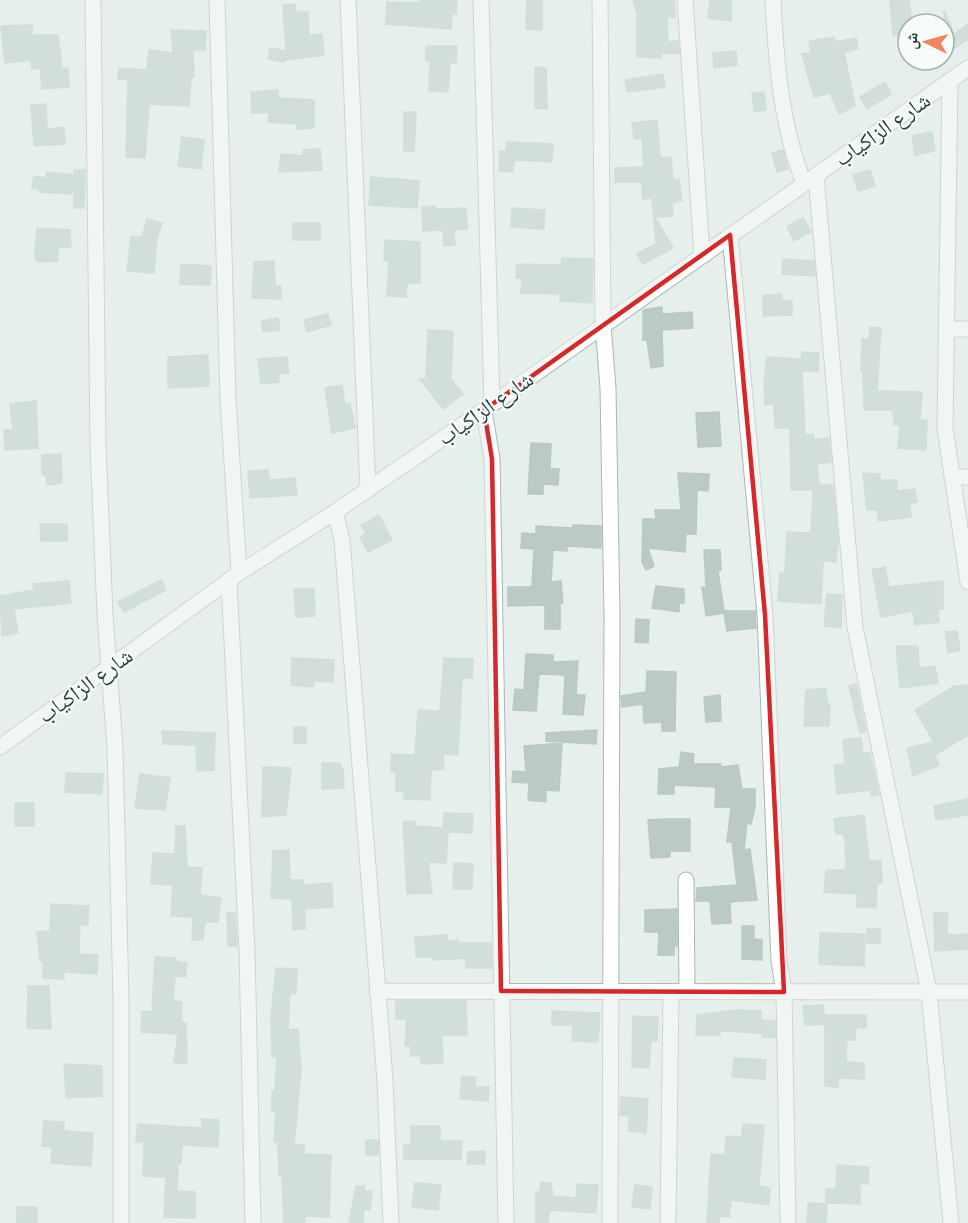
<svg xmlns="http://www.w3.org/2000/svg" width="968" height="1223" font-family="Figtree,'Noto Naskh Arabic',sans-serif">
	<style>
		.building { fill: #bbcac4; stroke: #b8c9c2; stroke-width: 1.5 }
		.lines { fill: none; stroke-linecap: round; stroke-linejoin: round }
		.minor-casing { stroke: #a8b8b2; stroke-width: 17 }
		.minor { stroke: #fff; stroke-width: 15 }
		.marked { fill: none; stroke: #d62828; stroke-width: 4.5; stroke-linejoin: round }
		.labels { text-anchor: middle; stroke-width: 4.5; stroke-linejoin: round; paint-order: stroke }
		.street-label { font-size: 22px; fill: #24423a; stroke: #f7fbf9 }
	</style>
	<rect width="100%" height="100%" fill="#e6efeb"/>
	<path class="building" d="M420 0H457L456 14H452L451 29 386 24 387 2 420 3Z
		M527 0H542V30L526 29Z
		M633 0H674L675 17H667L668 42 678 41 679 53 660 54 661 58 637 57V14Z
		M710 0 731 1V21L708 18Z
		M890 0H909L912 24H908V52L897 35 893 36Z
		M295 4 296 12H308L309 36 322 34 324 55 286 60V53L284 62 268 59 270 48 286 51 283 5Z
		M944 10 954 34 968 24V39L944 55Z
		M32 25V35H58L62 69 68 68 69 87 42 89 40 68 32 69 31 60 5 63 1 26Z
		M171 30 206 31 205 50H193L194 77H191L189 106 149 104 145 158 126 157 128 80 118 79 119 68 147 70 149 50 173 53Z
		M834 37 835 42 856 38 858 49 844 52 855 106 839 114 830 93 814 97 802 54 811 53 809 41Z
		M426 46H457L456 63 450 62 448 92 429 91 430 62 426 61Z
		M736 51 737 65 714 68 713 53Z
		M535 67 546 68 547 109 535 108Z
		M663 74 665 87 627 92 625 80Z
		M885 82 891 94 867 109 860 97Z
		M278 90V98L314 100V128L297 129V124L268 122 269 112 252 113 251 92Z
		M764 92 766 110 754 112 752 93Z
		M46 104 47 129 64 127 65 144 34 146 31 105Z
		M404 112H416L414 151H404Z
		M657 120 660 158 671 157 673 180 679 179 682 201 672 203 673 216 655 217 673 248 643 264 637 254 656 244 652 198 643 199 642 182H615V168L644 167 642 138 634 139 632 123Z
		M932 132 935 151 915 155 912 136Z
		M182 137 204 140 201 169 178 166Z
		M507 142 553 144 552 162 514 160 513 172 499 171 500 151H506Z
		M320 149 322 170 279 172 281 154 304 156 303 150Z
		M783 150 788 169 777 172 772 153Z
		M74 170H85L84 208H74V191L71 194 39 192 40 189 32 188 34 176 46 178 47 172 74 175Z
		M870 170 875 186 858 191 853 175Z
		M371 177 419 181 417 208 369 205Z
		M435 206V209L466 208 467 229 454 230 455 245 444 246 443 230 423 231 422 207Z
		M512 208 545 210 544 229 511 227Z
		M803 218 811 232 794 241 787 226Z
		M147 219 162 223 157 238 154 273 127 271 131 236 142 237Z
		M293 223H320V240H293Z
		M37 228 70 230 71 247H58V261L37 262 35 255Z
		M385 240 420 242V283H407L406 297 387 296 389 261H384Z
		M562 258 593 259 592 303 560 301V294L521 293 522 278H516L517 264 561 265Z
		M783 259 814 261 815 276 782 274Z
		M274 261 275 286H281V299L252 298 254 262Z
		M181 264 211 266 210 285 180 284Z
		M782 294V301H792V315L763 316V295Z
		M662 307V314L692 312 693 328 662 330 663 366 651 368 647 340H643V310Z
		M328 314 331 325 307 332 304 320Z
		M278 318 280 330 263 332 261 321Z
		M870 327 881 328 877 391 922 392 920 420H927L926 450 898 448 900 425H894L893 410H864L863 371H861L862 339H869Z
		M428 330 453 331 451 379 463 394 443 409 420 379H426Z
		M802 352 819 353 818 372 802 371 805 435 813 434 814 440 829 438 831 462 817 464 819 485H833L838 538 836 562 823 561 821 604 778 601 780 573 785 574 787 532 811 533 813 490H791L790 428H775L774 404 765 405 764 381 767 357 801 359Z
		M208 355 209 386 168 388V357Z
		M287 357 289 373 278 374 279 382 261 384 258 359Z
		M342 385 345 405 350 403 355 428 332 433 325 388Z
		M36 401 38 448 5 450 4 430H13L10 404Z
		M719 412 721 446 698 447 696 413Z
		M531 443 551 444 550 469H559L558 485 543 484V494H528Z
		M61 454 62 483 47 485 46 475H42V455Z
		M268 470 269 480 295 478 297 495 250 498 248 471Z
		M678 473 709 474 708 491 697 490 696 534H686L685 552 648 548 654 566 646 570 642 562 643 519H656L655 510H681Z
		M863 473 880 474V480H897V491L915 489 917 502 910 503 911 517 879 521 877 510H867Z
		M379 515 392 540 368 552 360 537 366 534 361 525Z
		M40 524H67V541H41Z
		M573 525 601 526V548L567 546V551L553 550 551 582 561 581 563 603H560V629H545V605L508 606V587H532L534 549 521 548 522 533 536 534V526L573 528Z
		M704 550H720L721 570 718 571 724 611H755L756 628 727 631 724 613 706 616 702 587 706 588Z
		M885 567 889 587 943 581V609H938L939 622 915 625 913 611 881 617 872 569Z
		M161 580 166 590 124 612 118 602Z
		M69 581 71 603 14 609 18 633 2 636 0 596 34 590 33 584Z
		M656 586 684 589V603H679V612L652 608Z
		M294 589H314L315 616 296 617Z
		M827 594 842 595 841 628 824 626Z
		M636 619 649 620 648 643 635 642Z
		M957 631 960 651 948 653 945 632Z
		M896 646H918L919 668 935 666 938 683 900 688Z
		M526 654 553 655V662L578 661 576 695H585L583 715 563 714 565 675 539 674 536 711 513 710 515 689 524 690Z
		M292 658 334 660 333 682 314 681 313 687 291 685Z
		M444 658 473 659 472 678H462L458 755 443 754 444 769 431 770 430 800 404 799V792L396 791V772H391V754L415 755 418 710 440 711Z
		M647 671 676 672 675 731H662V722L644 723 643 704 622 707 621 696 646 692Z
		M856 684 866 731 860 733 849 686Z
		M968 685V735L935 755 939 765 913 776 907 748 934 742 915 710 954 686Z
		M826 688 827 704H830L829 726H804L806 690Z
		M720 695 721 721 706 722 704 697Z
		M294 727H306V743H294Z
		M597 730 596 744 546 741V733Z
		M162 731 215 733 214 770 197 771 196 745 163 744Z
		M861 738 863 753 870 752 879 795 871 796V790L837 794 834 765 845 764 843 740Z
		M562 743 559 791 546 790V802L528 800 529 783 512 782 513 771 526 772 524 746Z
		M681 752 694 754 693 764H721V767L738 765 742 789H755V807L751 824 747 823 744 850 750 849 757 900 730 902 731 923 712 924 710 901H696L697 888 737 885 732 842H727L731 807H715L716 787 674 785V794H658L659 769 679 767Z
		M322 763H340L341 769H343L344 788 322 789Z
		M263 767 291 768 286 815 262 817Z
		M66 773 103 774 102 794 65 792Z
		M140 774 170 778 165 810 135 808Z
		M968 799V815L936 820 934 806Z
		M15 803H34V826H15Z
		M444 813 473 814 472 833 448 832 446 863 428 862 432 893 407 894 403 822 415 821V826L443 828Z
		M864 815 869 861 881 860 882 883H877L876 908 857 907V894L824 892 826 870H846L845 841 843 833 836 834 834 819Z
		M665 819H690V851H670V857L651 858 648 820Z
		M176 826H185L187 867 202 868 200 895 221 898 218 922H205L203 940H192L193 917 171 916 173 885 151 884 153 853 175 854Z
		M289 850 290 880H303V885L332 883 333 907 305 909V929L293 930 292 899 271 898 273 851Z
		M454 863 473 864 472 889H453Z
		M51 904 89 906 88 925H80L79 954 98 955 97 974 64 972V979L43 978V960L40 961 37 932 50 931Z
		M677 909V946H674V955H658L659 932H645V910Z
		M227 913H235L237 946H228Z
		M934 913H948L947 935 968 934V949L935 951Z
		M742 926H754V939L762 940V960L742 959Z
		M867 929H880V943H867Z
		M820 933 865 934 864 966 819 964Z
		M447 935 448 941 457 940 458 943H491L492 968H466V958L433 960 432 957H416L415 937Z
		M155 957 176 958V961L187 963 185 977 175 976 173 1001 182 1002 181 1022 186 1023 187 1064 174 1062 178 1034 141 1032 142 1011 152 1012Z
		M276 968 297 969 296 994 290 993 288 1030 298 1029 301 1071 294 1145H304V1154L331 1155 329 1217 305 1216V1223H284L282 1176H279L278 1143 274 1142 276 1111H272V1091H275L277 1057H272L271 1017Z
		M28 986H49L51 1029 27 1028Z
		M396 1001H466L467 1035H442L443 1063 421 1064V1056H410L411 1046H405L407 1019H396Z
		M823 1005 825 1024 805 1025 803 1006Z
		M736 1010 761 1011V1020L775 1021V1038L762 1037V1033L720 1031V1035H696L697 1015Z
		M552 1011 600 1013 598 1042 572 1041 573 1025H552Z
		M825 1015H866V1028H856L855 1040H847L846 1062 864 1063V1079L838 1078V1087L825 1086Z
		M633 1016 658 1017 657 1041H651L649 1068 632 1067Z
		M734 1058 766 1060 765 1079 732 1077Z
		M64 1064 102 1066V1096L66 1098Z
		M462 1076 476 1077 475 1087H489L488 1101 460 1099Z
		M621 1097 648 1099 646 1133 629 1131V1116L620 1115Z
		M202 1119 219 1120 218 1147 182 1145 181 1164H178L177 1191 195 1192V1218L164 1217 166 1177 143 1176 144 1142H136L138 1124 202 1128Z
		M44 1121 64 1122V1131L93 1133 91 1166 51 1163 52 1147 42 1146Z
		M743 1124 764 1125 759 1186 770 1188 769 1205 731 1200 729 1217 719 1216V1223H707L711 1154 725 1155 726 1136 742 1137Z
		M411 1126H440V1141H462L461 1159H404V1145H411Z
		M366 1140H378V1155H366Z
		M485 1151V1164H467L468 1152Z
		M837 1165 869 1167 868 1184H860V1204L826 1203V1189H836Z
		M541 1182 551 1183 553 1196 576 1198 577 1184 598 1185 596 1213 549 1210 548 1223H536V1192H540Z
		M415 1183 441 1185 438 1210 412 1207Z
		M635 1185 652 1187 650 1209 632 1207Z
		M356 1186H365L364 1191H372L370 1210 364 1209 363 1223H349Z
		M808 1203 827 1204 826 1223H807Z
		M17 1207H37V1223H17Z"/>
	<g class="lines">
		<g class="minor-casing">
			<path id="minor" d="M93 0 98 445 105 615 115 747 121 1001V1223
				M217 0 228 399 239 573
				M348 0 368 490
				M481 0 492 404
				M600 0 603 325 608 388 612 614 610 1223
				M685 0 702 255
				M773 0C776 61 781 126 804 183
				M950 82 945 428 968 582
				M816 175 855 627 929 992 951 1223
				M730 235 765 615 779 961 784 992 788 1223
				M946 329H968
				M484 410 492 459 506 1223
				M952 477H968
				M335 512 342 540 385 1080 391 1223
				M229 580 247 950 253 1223
				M0 747 239 573 335 512 484 410 968 68
				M686 880 687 992
				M377 991 968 992
				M668 1223 671 992"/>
		</g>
		<use href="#minor" class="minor"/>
	</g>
	<path d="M0 0H968V1223H0ZM730 235 765 615 784 992 501 991 492 459 484 410Z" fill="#e6efeb" fill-opacity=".55" fill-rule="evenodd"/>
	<path class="marked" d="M730 235 765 615 784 992 501 991 492 459 484 410Z"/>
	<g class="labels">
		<g class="street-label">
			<text transform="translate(882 129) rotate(-35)" y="8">شارع الزاكياب</text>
			<text transform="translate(485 408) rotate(-35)" y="8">شارع الزاكياب</text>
			<text transform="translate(85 685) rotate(-36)" y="8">شارع الزاكياب</text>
		</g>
	</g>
	<g transform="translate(926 42) rotate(275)"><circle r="28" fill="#f7fbf9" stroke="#a3b1ad" stroke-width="1.5"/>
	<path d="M0-4.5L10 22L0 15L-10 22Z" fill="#f4845f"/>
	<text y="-9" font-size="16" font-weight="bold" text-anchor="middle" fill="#24423a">ش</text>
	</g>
</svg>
